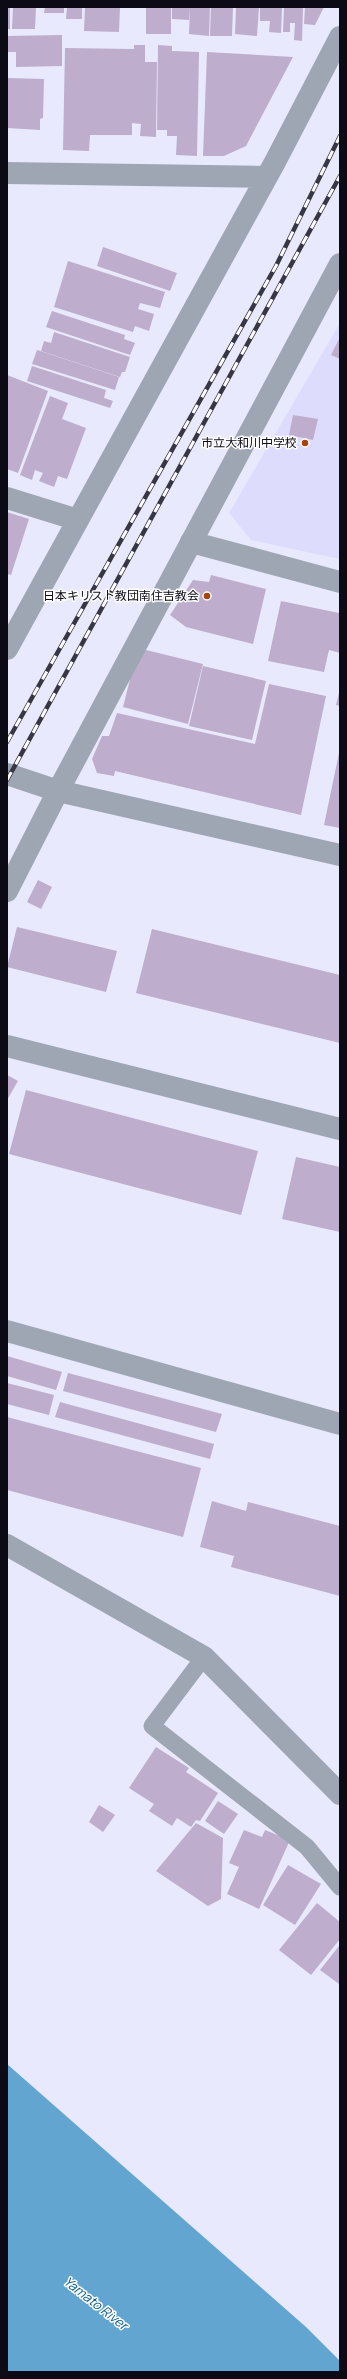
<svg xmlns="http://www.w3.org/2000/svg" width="347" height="2379" font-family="Manrope,'Noto Sans JP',sans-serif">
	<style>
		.built { fill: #dddcfd }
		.water { fill: #63a5d1 }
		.building { fill: #beadcc }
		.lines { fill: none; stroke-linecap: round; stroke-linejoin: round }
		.service { stroke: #9fa6b3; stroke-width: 17 }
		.minor { stroke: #9fa6b3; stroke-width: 22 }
		.tertiary { stroke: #9fa6b3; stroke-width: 22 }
		.rail-casing { stroke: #373643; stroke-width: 4.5 }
		.rail { stroke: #fff; stroke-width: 3; stroke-dasharray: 9; stroke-linecap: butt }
		.poi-dot { fill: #a7440b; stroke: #fff; stroke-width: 1.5 }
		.labels { text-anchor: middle; stroke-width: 3; stroke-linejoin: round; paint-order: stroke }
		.poi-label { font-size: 12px; fill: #0b0a15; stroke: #fff; text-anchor: end }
		.water-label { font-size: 13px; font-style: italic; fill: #0c5d88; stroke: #fff }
	</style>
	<rect width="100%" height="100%" fill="#e9e9fd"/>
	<path class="built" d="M340 323V559L251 540 229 513Z"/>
	<path class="water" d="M7 2064 306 2327 340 2361V2372H7Z"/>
	<path class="building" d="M7 7H10V29H7Z
		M13 7H36L35 29H12Z
		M45 7H64V13H44Z
		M67 7H82V19H66Z
		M85 7H120L119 32 84 31Z
		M146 7H171V34H146Z
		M172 7H190L189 20 172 19Z
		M190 7H210L209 36 189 34Z
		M211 7H233L232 36H210Z
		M236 7H259L257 36 235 34Z
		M260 7H282L281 33 269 32 270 21H260Z
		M284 7H303L302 41 294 40 295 23H290V32H283Z
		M305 7H324L315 25 304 24Z
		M62 35V66L16 67V52H7V36Z
		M134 45H145V62H157L156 137 140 136 141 124 132 123V135H90L89 151 63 150 65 48 134 49Z
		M158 45 172 46V51L199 52 197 156 176 155 177 136H167V130H157Z
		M207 52 293 57 246 146 224 156H203Z
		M7 78 44 79 43 118 40 119V130L7 128Z
		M103 247 177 273 170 291 97 266Z
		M68 261 165 292 160 308 140 303 138 309 154 314 149 331 135 326 133 332 54 307Z
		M52 311 125 335 124 339 135 343 130 355 46 327Z
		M54 332 130 357 125 372H122L120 377 41 351 44 341 51 343Z
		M340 337V359L331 355Z
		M37 350 119 377 115 390 32 364Z
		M32 366 106 390 104 398 113 401 110 408 27 381Z
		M7 375 48 391 18 473 7 469Z
		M50 396 68 403 62 419 86 428 67 479 58 476 54 487 39 481 43 473 35 470 32 480 20 475Z
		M293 415 318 419 313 440 289 435Z
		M7 512 29 519 11 575 7 574Z
		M211 575 266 589 253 644 186 627 170 615 193 580 209 582Z
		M281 601 339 613 340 653 329 650 324 672 268 661Z
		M138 648 203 664 188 724 123 707Z
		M203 666 266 681 252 740 189 726Z
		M269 684 326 696 301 815 115 771 114 776 97 773 92 759 102 736H109L117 713 255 744Z
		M339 693H340V706L336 705Z
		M339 753H340V828L324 825Z
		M38 880 52 887 41 909 27 902Z
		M17 927 117 951 106 992 7 967Z
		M152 929 340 975V1043L136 993Z
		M7 1075 18 1081 7 1100Z
		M26 1090 258 1151 241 1215 9 1154Z
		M296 1157 340 1167V1232L282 1219Z
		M7 1356 62 1372 56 1390 7 1376Z
		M68 1373 222 1414 216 1432 63 1391Z
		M7 1383 54 1395 49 1415 7 1404Z
		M60 1402 214 1444 210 1459 55 1417Z
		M7 1417 201 1468 183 1537 7 1490Z
		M212 1501 246 1511 248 1502 340 1526V1596L231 1567 234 1556 200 1547Z
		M156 1747 189 1768 186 1772 218 1793 200 1821 196 1820 191 1827 177 1818 172 1826 149 1811 154 1804 129 1788Z
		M218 1801 238 1814 224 1834 205 1821Z
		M99 1805 115 1815 103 1832 89 1822Z
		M196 1823 223 1838 221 1899 208 1906 156 1871Z
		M244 1830 262 1837 265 1830 290 1840 259 1909 227 1894 239 1867 229 1863Z
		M288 1865 321 1884 295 1925 263 1905Z
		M317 1903 340 1922V1939L311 1975 279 1950Z
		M339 1946 340 1982 339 1984 320 1970Z"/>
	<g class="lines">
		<path class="service" d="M204 1657 152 1726 307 1847 340 1887"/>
		<path class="minor" d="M7 173 266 177
			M7 498 78 520
			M191 542 340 582
			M7 649 275 162 340 37
			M7 774 58 791 340 855
			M7 1046 340 1129
			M7 1331 340 1424
			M7 1545 204 1657 340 1794"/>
		<path class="tertiary" d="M7 891 58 791 340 264"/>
		<g class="rail-casing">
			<path id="rail" d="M7 742 276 266 340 136
				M7 780 340 176"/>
		</g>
		<use href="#rail" class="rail"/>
	</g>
	<g class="poi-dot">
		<circle cx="305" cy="443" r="4"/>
		<circle cx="207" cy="596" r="4"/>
	</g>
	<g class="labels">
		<g class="poi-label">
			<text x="297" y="447">市立大和川中学校</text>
			<text x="199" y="600">日本キリスト教団南住吉教会</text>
		</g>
		<g class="water-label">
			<text transform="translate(96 2303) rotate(38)" y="5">Yamato River</text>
		</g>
	</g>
	<rect width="347" height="2379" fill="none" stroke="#0b0a15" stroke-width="16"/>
</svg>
